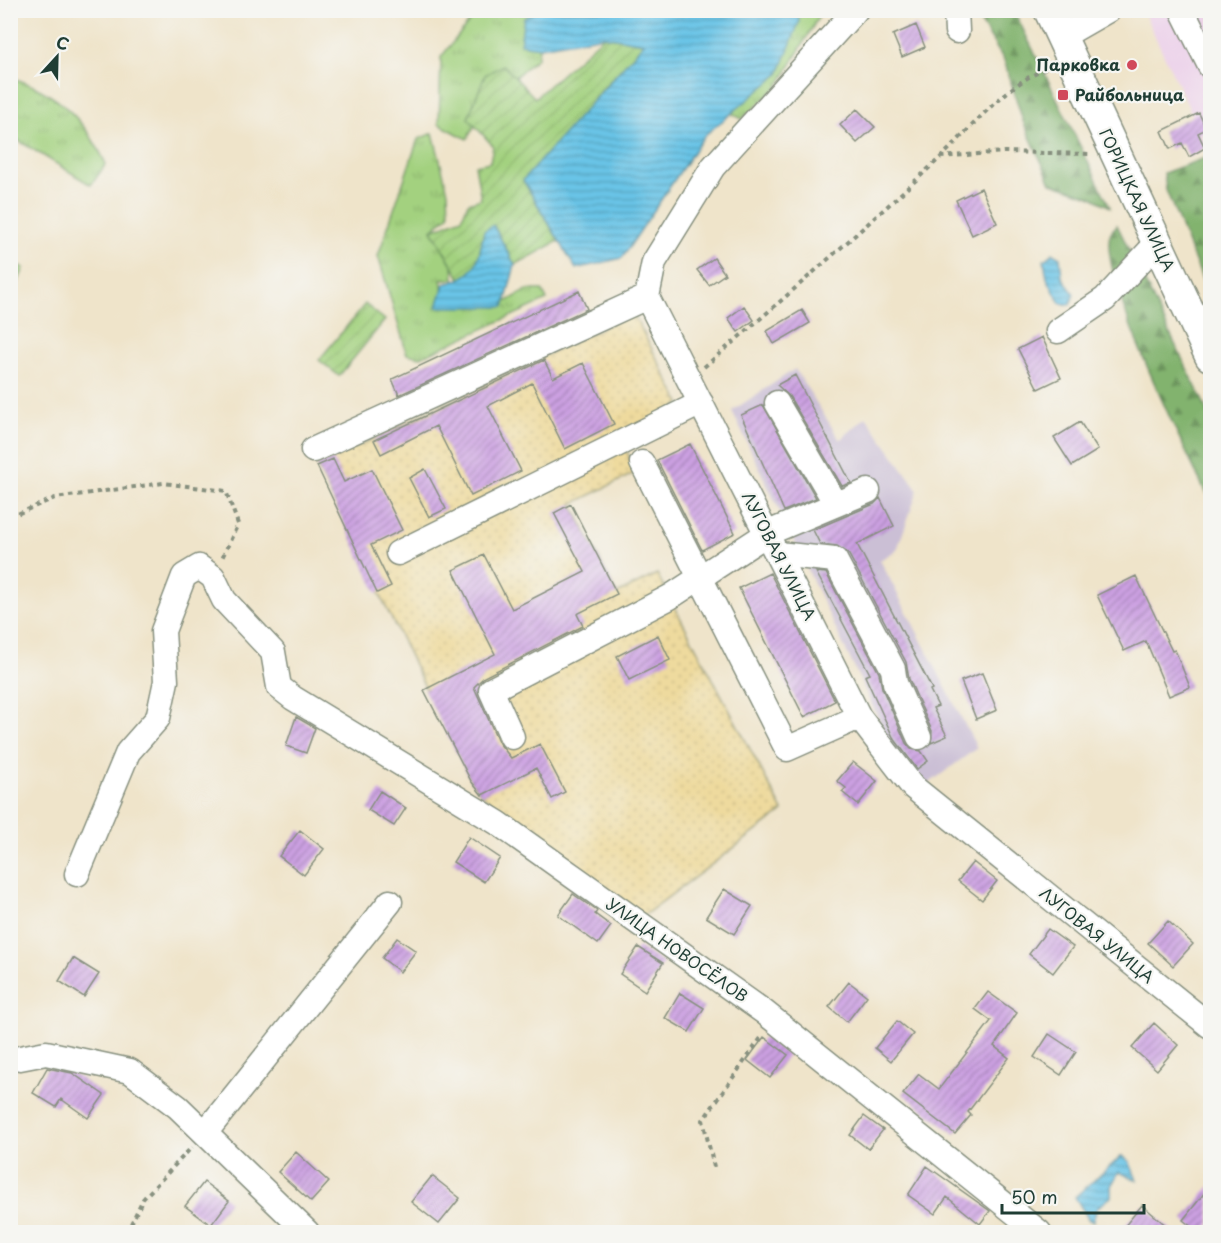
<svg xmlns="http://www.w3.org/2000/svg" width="1221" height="1243" font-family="'Playpen Sans',sans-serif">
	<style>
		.built { fill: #ecd1ea }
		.industrial { fill: #cbbfd5 }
		.grass { fill: url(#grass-tufts); stroke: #61875a; stroke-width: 1.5 }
		.forest { fill: url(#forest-firs); stroke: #507851; stroke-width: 1.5 }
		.sand { fill: url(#sand-dots); stroke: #868c69; stroke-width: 1.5 }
		.garden { fill: url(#garden-furrows); stroke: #61875a; stroke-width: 1.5 }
		.water { fill: url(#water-rules); stroke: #44808e; stroke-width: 1.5 }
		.building { fill: url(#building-hatch) }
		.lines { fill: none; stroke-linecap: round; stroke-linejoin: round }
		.minor-casing { stroke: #87907f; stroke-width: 27 }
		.major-casing { stroke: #87907f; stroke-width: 33 }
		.path { stroke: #87907f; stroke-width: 4; stroke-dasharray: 4.5 4.5; stroke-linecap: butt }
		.minor { stroke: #fff; stroke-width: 24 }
		.major { stroke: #fff; stroke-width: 30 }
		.poi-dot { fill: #d1495b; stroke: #f6f6f2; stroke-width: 2 }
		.labels { text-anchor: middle; stroke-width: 4.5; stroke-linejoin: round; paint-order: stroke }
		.poi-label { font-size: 16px; font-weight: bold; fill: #1f3d34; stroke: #f6f6f2; text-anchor: end }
		.street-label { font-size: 16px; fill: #1f3d34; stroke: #f6f6f2 }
	</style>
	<defs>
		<pattern id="grass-tufts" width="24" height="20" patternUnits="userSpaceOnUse" patternTransform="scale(1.5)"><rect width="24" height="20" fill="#a3d17f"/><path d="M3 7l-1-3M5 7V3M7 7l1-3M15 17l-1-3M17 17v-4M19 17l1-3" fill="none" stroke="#8cb46e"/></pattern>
		<pattern id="forest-firs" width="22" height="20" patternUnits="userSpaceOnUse" patternTransform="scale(1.5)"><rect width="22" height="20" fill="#82b36e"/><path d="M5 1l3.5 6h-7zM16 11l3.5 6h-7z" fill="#6a935b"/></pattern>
		<pattern id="sand-dots" width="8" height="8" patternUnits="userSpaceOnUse" patternTransform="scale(1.5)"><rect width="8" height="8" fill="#eeda9e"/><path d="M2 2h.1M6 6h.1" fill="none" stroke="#ccbc89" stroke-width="1.8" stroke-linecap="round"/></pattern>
		<pattern id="garden-furrows" width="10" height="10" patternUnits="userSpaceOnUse" patternTransform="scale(1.5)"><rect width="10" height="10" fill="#a3d17f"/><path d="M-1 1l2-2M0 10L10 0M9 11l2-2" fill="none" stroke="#8cb46e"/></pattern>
		<pattern id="water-rules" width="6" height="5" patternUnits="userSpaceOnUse" patternTransform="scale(1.5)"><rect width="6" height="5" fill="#69c4e7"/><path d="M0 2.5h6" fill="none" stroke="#56a0bc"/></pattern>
		<pattern id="building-hatch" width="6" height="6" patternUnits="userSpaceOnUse" patternTransform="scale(1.5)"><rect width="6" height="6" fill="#cca0e2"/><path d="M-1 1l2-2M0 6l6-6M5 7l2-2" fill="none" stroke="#a584b8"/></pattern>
	</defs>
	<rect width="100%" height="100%" fill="#f6f6f2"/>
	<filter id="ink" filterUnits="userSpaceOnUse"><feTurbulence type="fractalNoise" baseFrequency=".0167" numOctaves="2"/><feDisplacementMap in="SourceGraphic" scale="12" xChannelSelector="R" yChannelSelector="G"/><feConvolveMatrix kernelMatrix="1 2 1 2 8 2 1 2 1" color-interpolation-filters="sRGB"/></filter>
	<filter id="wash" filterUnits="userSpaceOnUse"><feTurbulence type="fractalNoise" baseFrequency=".008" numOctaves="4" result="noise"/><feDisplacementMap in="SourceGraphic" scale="24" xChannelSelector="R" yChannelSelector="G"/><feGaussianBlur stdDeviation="1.35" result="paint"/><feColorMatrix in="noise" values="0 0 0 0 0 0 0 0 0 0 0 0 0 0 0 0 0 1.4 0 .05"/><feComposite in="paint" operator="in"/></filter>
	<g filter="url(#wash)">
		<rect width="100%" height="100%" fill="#efe4ca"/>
		<path class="built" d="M1143 11H1210V152L1191 112Z"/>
		<path class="industrial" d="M795 369 840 440 866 417 918 490 897 550 880 560 977 748 924 787 892 747 732 411Z"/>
		<path class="grass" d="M478 11H553L545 19 537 58 515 77 505 73 467 139 439 124 441 57Z
			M792 11H822L779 85 742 119 722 108Z
			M10 77C58 92 85 120 106 164L91 185 11 136Z
			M433 133 448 192 449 215 432 230 453 266 454 279H441L444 297 497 307 527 290H542L547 300 421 357 407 354 378 256 418 139Z
			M11 262 24 268 11 299Z"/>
		<path class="forest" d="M974 11H1014L1110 207 1090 196 1051 183 1023 121 1004 60Z
			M1210 156V298L1166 190 1164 173Z
			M1117 225 1210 416V495L1206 493C1186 452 1094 269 1111 232 1112 230 1115 228 1117 225Z"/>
		<path class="sand" d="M633 313 680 403 626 450 637 472 572 504 617 594 657 574 783 811 643 916 482 795 471 781 317 466Z"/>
		<path class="garden" d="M604 36 644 43 523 180 559 241 515 265 494 226 484 231 477 266 461 280 432 230 462 218 468 203 481 199 475 165 490 162 493 146 468 118 485 75 503 65 535 98Z
			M365 304 385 320 339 376 319 360Z"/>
		<path class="water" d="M798 11 799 22 779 74 704 136 622 258 576 269 523 180 644 43 604 36 540 47 520 44 524 18 541 10Z
			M493 225 515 265 504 307H437L444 284C478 276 478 262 484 231Z
			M1053 253 1060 257 1062 277 1074 294 1070 305 1060 303 1047 278 1044 260Z
			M1122 1156 1129 1161 1137 1180 1119 1172 1111 1186V1197L1097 1208 1093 1221 1089 1220 1075 1197Z"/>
		<g id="blocks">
			<path class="building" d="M916 25 925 47 902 57 893 35Z
				M857 109 875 127 857 143 840 125Z
				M1199 113 1206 129 1198 133 1205 148 1189 157 1182 143 1170 149 1162 131Z
				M981 188 997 223 972 235 956 200Z
				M714 258 725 274 709 285 697 270Z
				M579 291 587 309 399 395 392 379Z
				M744 306 754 320 738 332 728 318Z
				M802 310 810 323 774 344 767 331Z
				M1042 337 1061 378 1038 389 1018 349Z
				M544 360 553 378 583 363 614 424 565 449 532 383 488 406 521 471 471 496 436 426 381 454 374 440Z
				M795 375 851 483 842 486 789 396 777 385Z
				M763 405 816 498 784 511 741 415Z
				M1080 422 1098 450 1072 466 1054 438Z
				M690 444 735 533 702 550 657 460Z
				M333 459 344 482 372 469 402 530 371 545 391 586 377 593 317 466Z
				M425 469 446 509 429 517 409 478Z
				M880 498 894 526 857 544 932 689 930 690 938 706 933 708 947 736 931 743 932 731 909 679 906 662 848 553 837 546 820 544 813 530 874 504Z
				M571 504 617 594 577 614 583 626 484 677 474 687 499 743 511 758 540 744 565 792 552 799 536 768 482 795 471 781 424 690 495 654 453 570 484 555 512 609 585 572 554 513Z
				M816 572 826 573 879 673 882 688 906 743 911 749 921 751 928 761 917 769 893 737 865 676 870 674Z
				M770 573 835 701 804 717 739 588Z
				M1136 576 1172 651 1175 650 1190 687 1169 696 1146 641 1124 651 1097 595Z
				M658 635 670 660 629 680 617 656Z
				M982 673 997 710 976 719 961 681Z
				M296 717 315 728 306 753 286 746Z
				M853 762 877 781 858 805 842 792 846 788 837 781Z
				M380 791 406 808 394 826 368 810Z
				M300 830 324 849 304 875 279 856Z
				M469 837 500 858 484 882 453 862Z
				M973 862 997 881 982 900 958 881Z
				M724 889 752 906 734 934 706 917Z
				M573 894 597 911 595 914 611 926 598 944 558 915Z
				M1168 921 1193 944 1173 966 1148 943Z
				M1048 929 1073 947 1053 973 1029 954Z
				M397 938 416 951 400 972 382 958Z
				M638 947 663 963 645 991 620 974Z
				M73 958 99 974 84 997 59 981Z
				M849 982 867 996 847 1022 829 1007Z
				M988 992 1017 1013 994 1046 1009 1058 968 1112 971 1115 955 1134 903 1094 919 1074 939 1089 991 1021 975 1009Z
				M680 993 704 1008 689 1032 665 1018Z
				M897 1021 913 1034 891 1061 875 1048Z
				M1154 1023 1178 1045 1157 1070 1132 1048Z
				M1049 1034 1076 1052 1061 1075 1034 1057Z
				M764 1037 788 1055 770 1078 747 1060Z
				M47 1068 72 1073 104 1095 88 1118 61 1099 56 1107 33 1093Z
				M864 1116 883 1130 868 1149 850 1135Z
				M296 1152 329 1182 311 1202 278 1172Z
				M927 1166 990 1211 980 1224 947 1197 935 1214 908 1195Z
				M432 1176 460 1198 439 1224 411 1202Z
				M204 1182 229 1201 211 1225 185 1206Z
				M1210 1186V1224L1204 1233H1199L1183 1220Z
				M1142 1205 1175 1233H1119Z"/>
		</g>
	</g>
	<g filter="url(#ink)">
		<use href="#blocks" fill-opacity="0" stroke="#87907f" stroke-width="1.5"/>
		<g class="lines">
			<g class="minor-casing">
				<path id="minor" d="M856 10 713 167 654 262 647 297 859 717 913 787 1210 1026
					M956 10 957 31
					M1182 10 1210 66
					M1061 37 1108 10
					M1058 331 1105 299 1157 243
					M777 403 836 504
					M313 450 647 297
					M642 463 787 749 859 717
					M398 553 701 403
					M778 554 835 560 893 669 895 683 919 737
					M512 737 491 690 670 597 768 533 868 491
					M77 874 128 752 158 718 166 681 163 631 184 576 199 567 213 577 224 600 273 652 279 687 293 698 498 823 764 1012 1039 1232
					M20 1058 46 1053 130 1071 178 1107 307 1232
					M205 1133 390 902"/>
			</g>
			<g class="major-casing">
				<path id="major" d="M1049 10 1210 356"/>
			</g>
			<path class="path" d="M940 157 1004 152 1091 154
				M704 367C784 299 863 229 940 158 975 125 1005 83 1051 67
				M10 517 55 498 163 483 226 491 238 524 221 560
				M714 1167 703 1120 763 1035
				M127 1232 143 1199 192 1147"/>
			<use href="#minor" class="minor"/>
			<use href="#major" class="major"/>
		</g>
	</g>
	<g class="poi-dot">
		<circle cx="1132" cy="65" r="6"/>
		<rect x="1057" y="89" width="12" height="12" rx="3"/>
	</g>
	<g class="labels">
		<g class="poi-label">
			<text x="1120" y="71">Парковка</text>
			<text x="1075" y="101" text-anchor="start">Райбольница</text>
		</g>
		<g class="street-label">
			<text transform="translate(1137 200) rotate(65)" y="6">ГОРИЦКАЯ УЛИЦА</text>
			<text transform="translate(779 556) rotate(63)" y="6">ЛУГОВАЯ УЛИЦА</text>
			<text transform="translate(1097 935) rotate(39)" y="6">ЛУГОВАЯ УЛИЦА</text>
			<text transform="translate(677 950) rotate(35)" y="6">УЛИЦА НОВОСЁЛОВ</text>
		</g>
	</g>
	<rect width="1221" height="1243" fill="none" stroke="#f6f6f2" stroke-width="36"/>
	<g transform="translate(57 57) rotate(22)" stroke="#f6f6f2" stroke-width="4.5" paint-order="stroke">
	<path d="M0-4.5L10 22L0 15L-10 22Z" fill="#1f3d34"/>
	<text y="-9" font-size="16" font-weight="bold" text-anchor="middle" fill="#1f3d34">С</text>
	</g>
	<path d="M1002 1204v9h142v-9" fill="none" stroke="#1f3d34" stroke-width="3"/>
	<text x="1011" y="1204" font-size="18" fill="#1f3d34" stroke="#f6f6f2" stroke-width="4.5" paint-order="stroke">50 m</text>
</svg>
